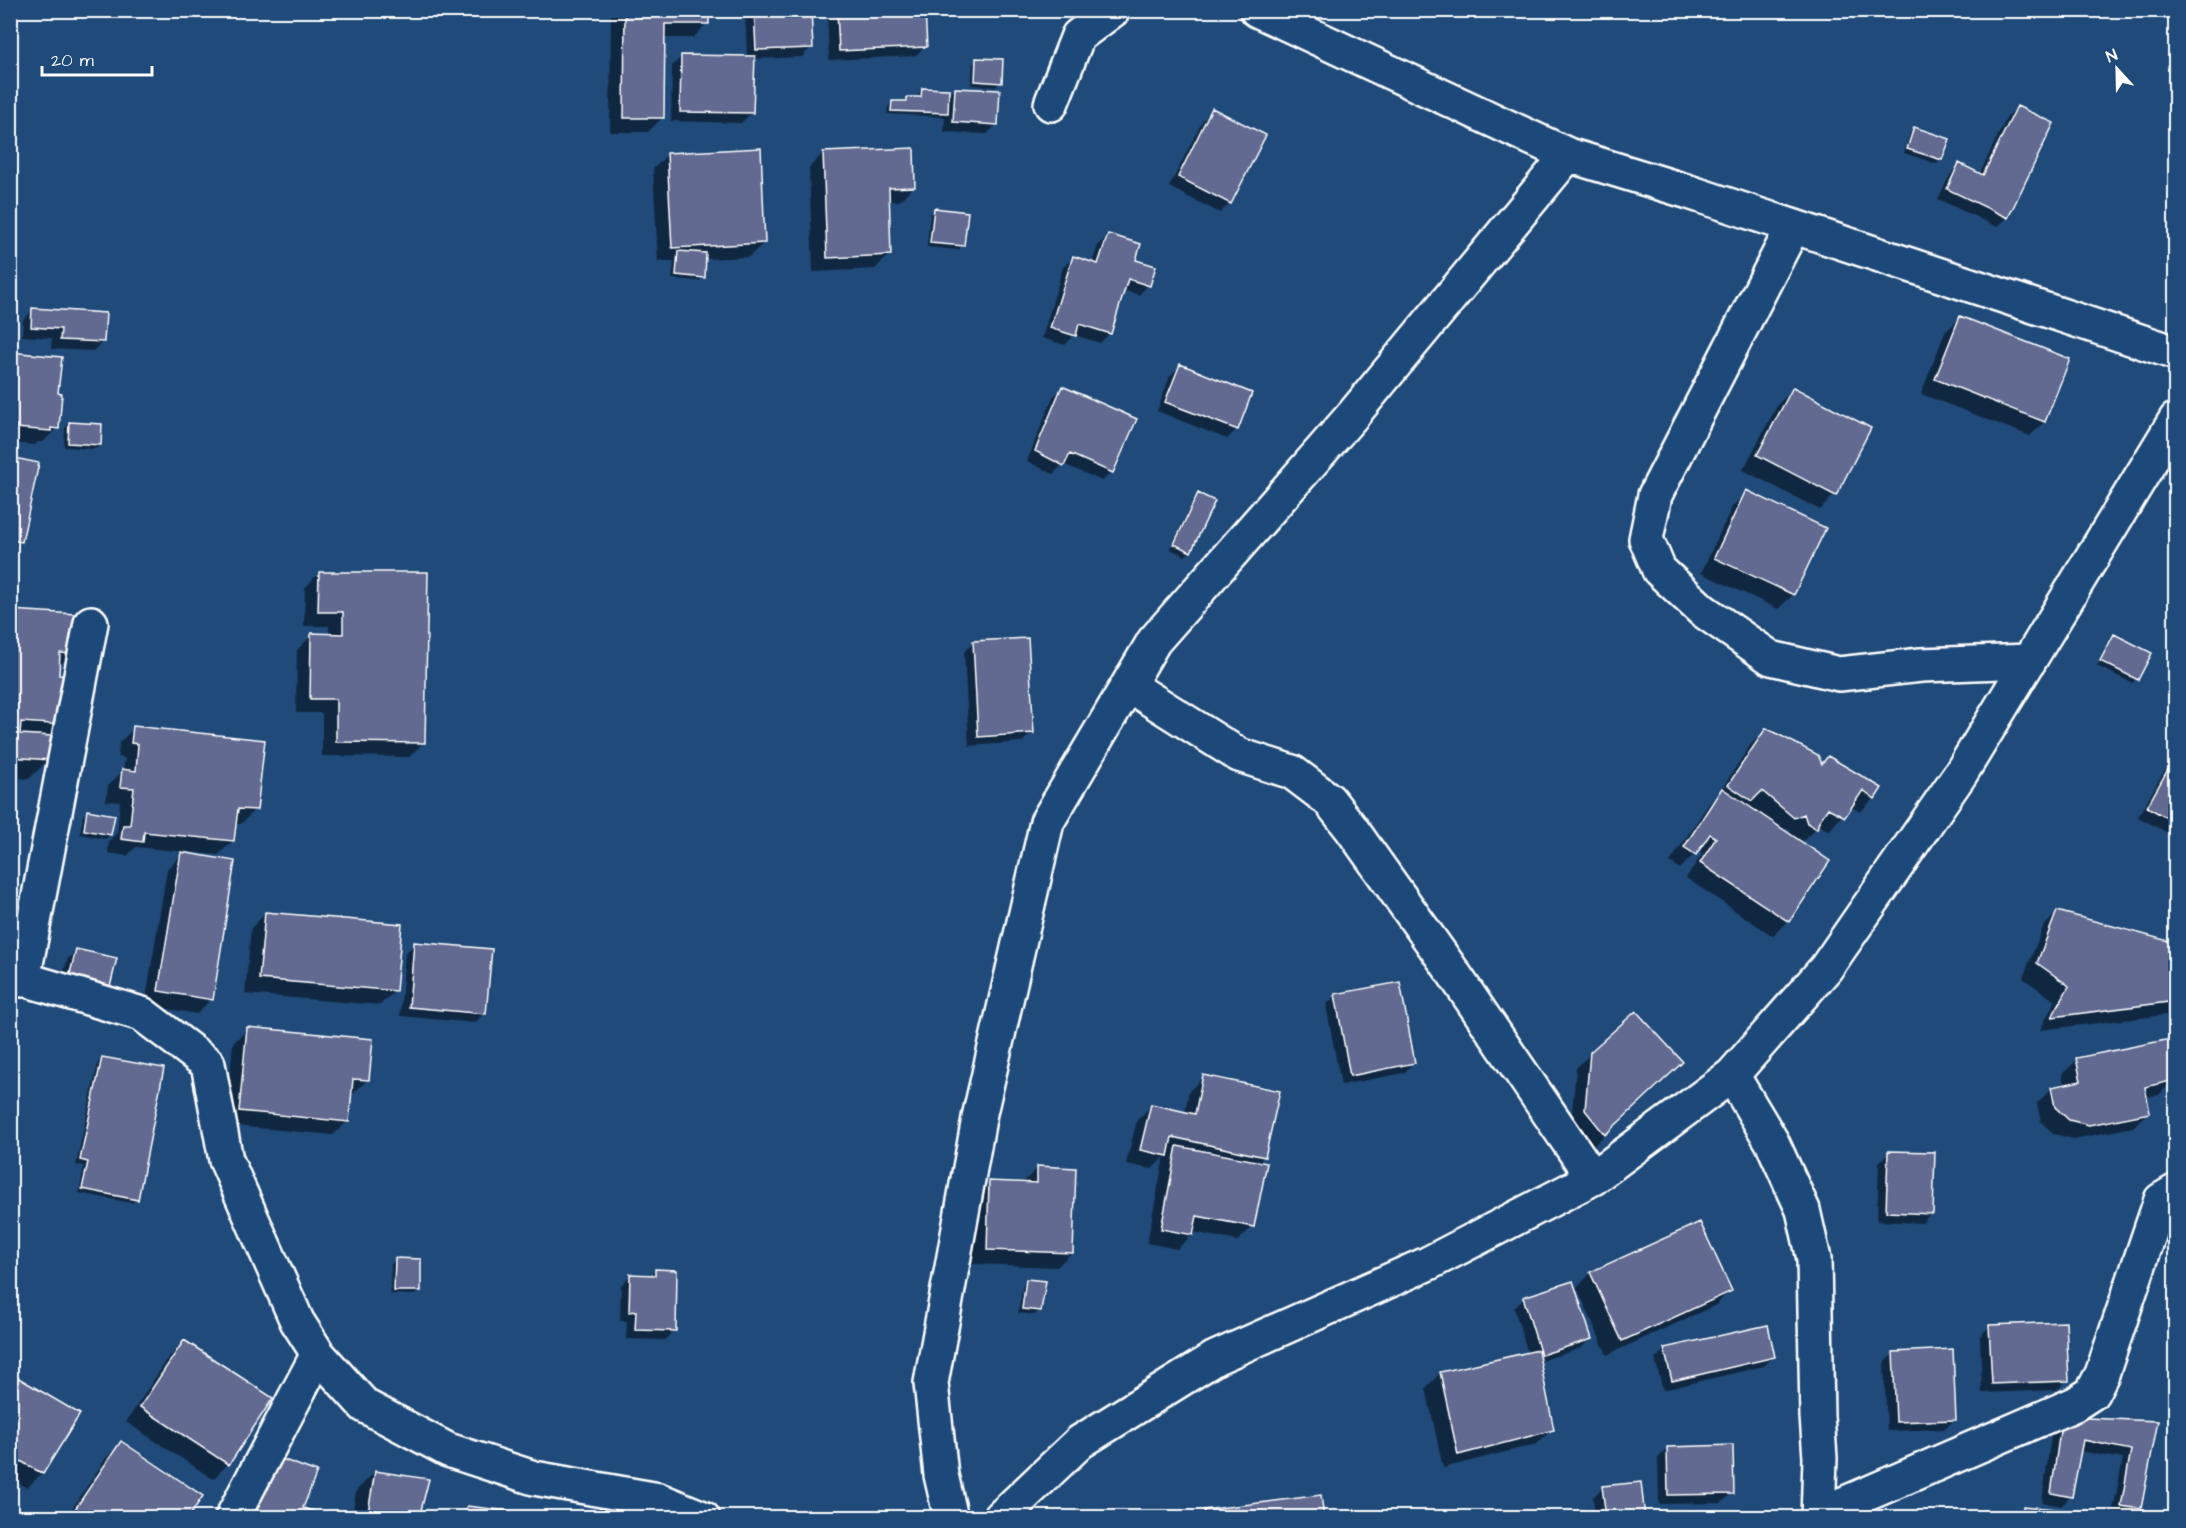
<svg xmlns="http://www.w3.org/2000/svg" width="2186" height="1528" font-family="'Architects Daughter',sans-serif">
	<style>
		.shadow { fill: #0007; fill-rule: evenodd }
		.building { fill: #626b91; stroke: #fff; stroke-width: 1.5 }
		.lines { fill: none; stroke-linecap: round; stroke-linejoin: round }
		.minor-casing { stroke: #fff; stroke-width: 38 }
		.tertiary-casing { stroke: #fff; stroke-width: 38 }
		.minor { stroke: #1f4a7a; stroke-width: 33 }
		.tertiary { stroke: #1f4a7a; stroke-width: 33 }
	</style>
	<rect width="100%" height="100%" fill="#1f4a7a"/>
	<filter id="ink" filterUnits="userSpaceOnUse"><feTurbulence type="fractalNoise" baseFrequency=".0167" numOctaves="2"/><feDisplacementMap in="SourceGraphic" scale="12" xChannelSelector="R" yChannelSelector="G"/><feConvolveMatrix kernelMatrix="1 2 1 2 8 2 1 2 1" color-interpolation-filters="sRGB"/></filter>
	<g filter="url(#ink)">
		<path class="shadow" d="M611 10H707V23L693 38H663V117L648 132H610Z
			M745 10H810L812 47 802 57 753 59 751 113 741 123 671 121 672 66 682 56 747 58Z
			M827 10H924L925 46 915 56 829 60Z
			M2016 10H2026L2022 15Z
			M977 59 1000 82 996 87 971 85 973 64Z
			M923 89 947 97 955 89 997 124 987 134 944 132 945 117 887 114 888 107 892 102H904L908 98H918V94Z
			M2017 107 2052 124 2007 218 1997 227 1938 199 1950 175 1959 165 1979 175 2007 117Z
			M1213 110 1264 136 1230 203 1220 213 1169 187 1203 120Z
			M1915 129 1941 160 1937 164 1904 153 1910 133Z
			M823 153 914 186 899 201H888L890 254 875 269 813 272 809 168Z
			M668 154 764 243 749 257 704 259 703 277 699 281 672 279 674 261H658L653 169Z
			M935 210 963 245 958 250 927 247 930 214Z
			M1108 236 1134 261 1148 285 1139 295 1123 290 1110 333 1100 343 1074 335 1065 345 1042 338 1063 267 1073 258 1092 264 1098 245Z
			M33 310 102 342 93 351 51 349 52 338 22 336 23 320Z
			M1960 318 2044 422 2030 436 1921 394 1945 332Z
			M10 354 57 395V428L43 442H38L35 445 10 443Z
			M1180 366 1237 429 1227 439 1157 411 1170 376Z
			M1063 387 1112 472 1102 481 1063 464 1053 474 1027 461 1053 397Z
			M1793 389 1869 429 1834 495 1820 510 1743 470 1778 404Z
			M70 423 100 445 95 449 64 447 65 428Z
			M10 458 20 542 10 551Z
			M1746 492 1824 529 1793 595 1778 609 1701 573 1732 507Z
			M1198 494 1213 501 1190 552 1185 556 1170 549 1194 499Z
			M319 573 424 742 409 757 322 756V713H296L297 650 312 635H329V626H304L305 588Z
			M10 611 72 653 58 667 66 724 50 740 49 759 29 779 10 777Z
			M2114 636 2137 679 2132 683 2097 666 2110 640Z
			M973 643 1032 733 1022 742 969 746 964 652Z
			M134 728 255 809 241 824H235L233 841 218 855 136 847 127 856 108 853 109 841 117 833 120 802 106 801 108 786 123 770 125 758 118 757 119 743Z
			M1766 730 1821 765 1828 758 1874 798 1860 812 1850 806 1829 831 1817 824 1816 828 1801 843 1828 861 1787 921 1773 936 1686 878 1703 853 1698 850 1680 869 1670 862 1708 805 1719 793 1751 744ZM1789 828 1793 838 1782 830Z
			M2172 763 2176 765V837L2138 817 2163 773Z
			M88 811 110 835 105 839 80 834 83 816Z
			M183 853 211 999 197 1014 145 1005 167 869Z
			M2058 912 2176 944V1011L2173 1014 2040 1030 2055 1001 2023 978 2043 927Z
			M265 914 395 991 380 1005 245 994 251 928Z
			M415 944 484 1013 475 1023 400 1016 405 953Z
			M76 950 116 959 58 995 67 960Z
			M1336 996 1413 1063 1404 1073 1341 1085 1326 1005Z
			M248 1029 367 1080 353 1094H350L348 1121 333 1135 225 1125 233 1043Z
			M2176 1039V1073L2172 1076 2173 1080 2159 1095 2145 1097 2148 1112 2133 1127 2074 1139 2054 1134 2041 1122 2037 1103 2052 1088 2064 1086 2062 1074 2077 1060Z
			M1591 1053 1667 1076 1590 1149 1571 1125 1576 1068Z
			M102 1058 137 1199 132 1203 79 1193 84 1166 76 1165 98 1063Z
			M1204 1077 1264 1156 1258 1163 1253 1226 1238 1241 1193 1232 1192 1235 1177 1249 1147 1243 1164 1157 1152 1169 1126 1164 1137 1120 1151 1106 1185 1113 1189 1091Z
			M1889 1153 1931 1213 1922 1223 1877 1221 1879 1162Z
			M1038 1168 1071 1253 1057 1267 973 1264 975 1197 990 1183 1023 1182Z
			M396 1260 419 1290 415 1295 390 1294 391 1264Z
			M656 1270 674 1330 665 1340 626 1339 627 1321H620L621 1285 631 1275 650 1276Z
			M1591 1273 1730 1290 1716 1305 1607 1355 1577 1288Z
			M1027 1280 1039 1311 1035 1315 1018 1313 1023 1285Z
			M1524 1299 1591 1338 1581 1348 1538 1362 1552 1429 1537 1444 1443 1468 1426 1388 1440 1373 1528 1354 1514 1308Z
			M1990 1326 2067 1380 2057 1390 1982 1393 1980 1336Z
			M184 1342 271 1398 228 1464 213 1479 126 1422 169 1357Z
			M1665 1350 1773 1357 1764 1366 1663 1390 1655 1359Z
			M1894 1353 1955 1419 1945 1429 1887 1431 1884 1363Z
			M10 1374 78 1414 42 1473 27 1488 10 1478Z
			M2156 1423 2140 1508 2131 1518 2112 1515 2123 1459 2079 1451 2071 1496 2061 1506 2042 1502 2052 1428Z
			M121 1443 186 1518H66L106 1458Z
			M1668 1448 1732 1493 1722 1503 1659 1504 1658 1458Z
			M375 1472 417 1518H352L356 1491Z
			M1603 1487 1643 1518H1595L1593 1497Z
			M468 1507 554 1518H458Z
			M2024 1507 2076 1518H2014Z"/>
		<path class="building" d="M625 10H709V24H665L664 118H624Z
			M754 10H811L813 48 756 50Z
			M837 10H925L927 47 839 51Z
			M681 55 755 56 753 113 680 112Z
			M976 58 1003 59 1002 83 975 81Z
			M922 88 949 89 948 113 891 111 892 101H907V97H921Z
			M955 88 1000 90 998 125 953 122Z
			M2017 106 2054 123 2008 218 1947 189 1959 163 1983 175Z
			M1212 108 1266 135 1231 204 1178 177Z
			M1914 127 1950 139 1942 160 1907 149Z
			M761 148 765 243 672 248 667 153Z
			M914 148 915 187 889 188 891 255 827 258 823 152Z
			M934 208 968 212 964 246 930 243Z
			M1108 234 1141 244 1136 260 1156 266 1150 286 1128 279 1111 334 1079 324 1076 336 1050 328 1073 256 1098 264Z
			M678 251 706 253 705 278 676 275Z
			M32 308 106 313 104 342 60 340 61 329 31 327Z
			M1960 316 2070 359 2045 422 1935 379Z
			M10 352 62 357 58 393 62 394 59 429 51 428V431L16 428 17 425 10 424Z
			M1180 364 1252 393 1238 430 1165 402Z
			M1062 386 1137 419 1113 473 1070 454 1064 466 1035 451Z
			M1793 387 1871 428 1836 496 1757 455Z
			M69 422 102 424 101 445 68 443Z
			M10 457 39 463 22 542 10 540Z
			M1746 490 1826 528 1794 595 1714 558Z
			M1198 493 1215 501 1191 552 1174 544Z
			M10 552H13L10 584Z
			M319 572H428L425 743 336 742V699H310L311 633 343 634V612H318Z
			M10 610 76 614 73 654 60 653 59 675 71 676 67 725 21 722 20 734 52 736 50 760 10 757Z
			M2114 634 2152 653 2138 680 2100 661Z
			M1028 638 1034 733 978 737 973 641Z
			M133 726 265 740 257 810 238 809 234 841 144 832 143 842 121 839 123 825H130L134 788 120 787 122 769 136 771 138 744 131 743Z
			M1766 728 1818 755 1822 764 1828 756 1882 788 1875 799 1863 790 1845 817 1828 808 1819 821 1817 829 1807 823 1804 814 1794 818 1762 791 1752 801 1728 785Z
			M2172 762 2176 764V823L2147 807Z
			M1722 788 1830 861 1789 922 1700 863 1716 838 1710 834 1696 855 1684 847Z
			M87 810 115 815 111 835 84 830Z
			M181 852 235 861 213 1000 158 991Z
			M2057 911 2176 943V1001L2052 1017 2069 986 2037 963Z
			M265 912 402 924 396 991 259 979Z
			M414 942 492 949 486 1014 409 1007Z
			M76 949 117 958 108 995 67 986Z
			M1400 982 1415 1063 1350 1076 1335 994Z
			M1636 1011 1683 1062 1605 1135 1585 1110 1590 1052Z
			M247 1027 373 1039 369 1080 353 1079 349 1122 239 1111Z
			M2176 1038V1064L2172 1065 2175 1080 2145 1087 2150 1113 2089 1125 2069 1120 2055 1107 2051 1087 2081 1081 2076 1058Z
			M102 1057 164 1068 138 1200 82 1189 88 1162 80 1160Z
			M1203 1075 1280 1091 1265 1157 1172 1137 1168 1156 1140 1150 1151 1104 1195 1114Z
			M1177 1146 1267 1163 1254 1227 1197 1216 1193 1235 1161 1229Z
			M1888 1151 1935 1152 1933 1214 1886 1212Z
			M1037 1166 1076 1168 1073 1253 987 1250 989 1181 1037 1183Z
			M1700 1222 1732 1291 1622 1341 1590 1272Z
			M395 1258 421 1259V1291H394Z
			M655 1269 677 1270 676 1331 635 1330 636 1311 629 1312 630 1274 655 1275Z
			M1026 1279 1046 1281 1041 1311 1022 1309Z
			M1573 1281 1592 1339 1541 1355 1523 1297Z
			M2066 1322 2069 1381 1992 1384 1989 1325Z
			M1768 1325 1775 1357 1672 1381 1664 1348Z
			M184 1340 273 1398 229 1465 140 1407Z
			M1953 1349 1956 1420 1896 1422 1893 1352Z
			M1538 1350 1554 1430 1458 1455 1440 1372Z
			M10 1373 80 1414 43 1474 10 1455Z
			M2062 1417 2158 1421 2141 1509 2121 1506 2131 1450 2083 1440 2072 1497 2051 1493Z
			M121 1441 203 1496 188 1518H69Z
			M1733 1445 1734 1494 1668 1495 1667 1447Z
			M279 1458 317 1472 303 1508 335 1518H243L261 1483 268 1489 272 1479 268 1477Z
			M375 1471 429 1479 419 1518H367Z
			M1641 1482 1645 1518H1606L1602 1486Z
			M1321 1495 1324 1518H1205L1204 1510Z
			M467 1506 567 1518H464Z
			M2023 1506 2078 1511V1518H2022Z
			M1583 1510 1585 1518H1555Z
			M1548 1512 1549 1518H1529Z"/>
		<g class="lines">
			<g class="minor-casing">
				<path id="minor" d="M1257 10 1568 155 1689 192 2176 353
					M1051 104 1078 36 1113 10
					M1793 227 1655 495 1646 539 1659 570 1702 610 1771 658 1839 674 1921 665 2029 661
					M1128 685 1239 755 1292 772 1329 800 1351 828 1448 965 1593 1178
					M10 975 142 1014 208 1064 226 1160 297 1321 318 1354 365 1406 448 1450 534 1478 659 1500 703 1518
					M23 980 91 623
					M1732 1075 1772 1142 1803 1210 1814 1259 1817 1416 1820 1458 1818 1518
					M1818 1515 2075 1404 2092 1393 2102 1374 2161 1200 2176 1191
					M232 1518 318 1354
					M951 1518 941 1475 931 1383 980 1113 1047 822 1154 641 1352 416 1568 155"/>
			</g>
			<g class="tertiary-casing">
				<path id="tertiary" d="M1000 1518 1080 1442 1215 1358 1429 1263 1593 1178 1732 1075 1826 968 1961 773 2176 419"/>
			</g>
			<use href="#minor" class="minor"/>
			<use href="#tertiary" class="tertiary"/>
		</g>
	</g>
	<rect width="2186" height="1528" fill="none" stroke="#1f4a7a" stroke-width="36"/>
	<rect x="18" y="18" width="2150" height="1492" fill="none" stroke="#fff" stroke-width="2" filter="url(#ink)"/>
	<g transform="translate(2117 69) rotate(338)" stroke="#1f4a7a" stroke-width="4.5" paint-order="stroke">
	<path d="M0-4.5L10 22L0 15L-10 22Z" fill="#ffffff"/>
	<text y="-9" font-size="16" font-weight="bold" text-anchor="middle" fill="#ffffff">N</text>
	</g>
	<path d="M42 66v9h110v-9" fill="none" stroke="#ffffff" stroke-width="3"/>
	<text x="51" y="66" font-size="18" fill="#ffffff" stroke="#1f4a7a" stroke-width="4.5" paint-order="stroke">20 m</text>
</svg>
